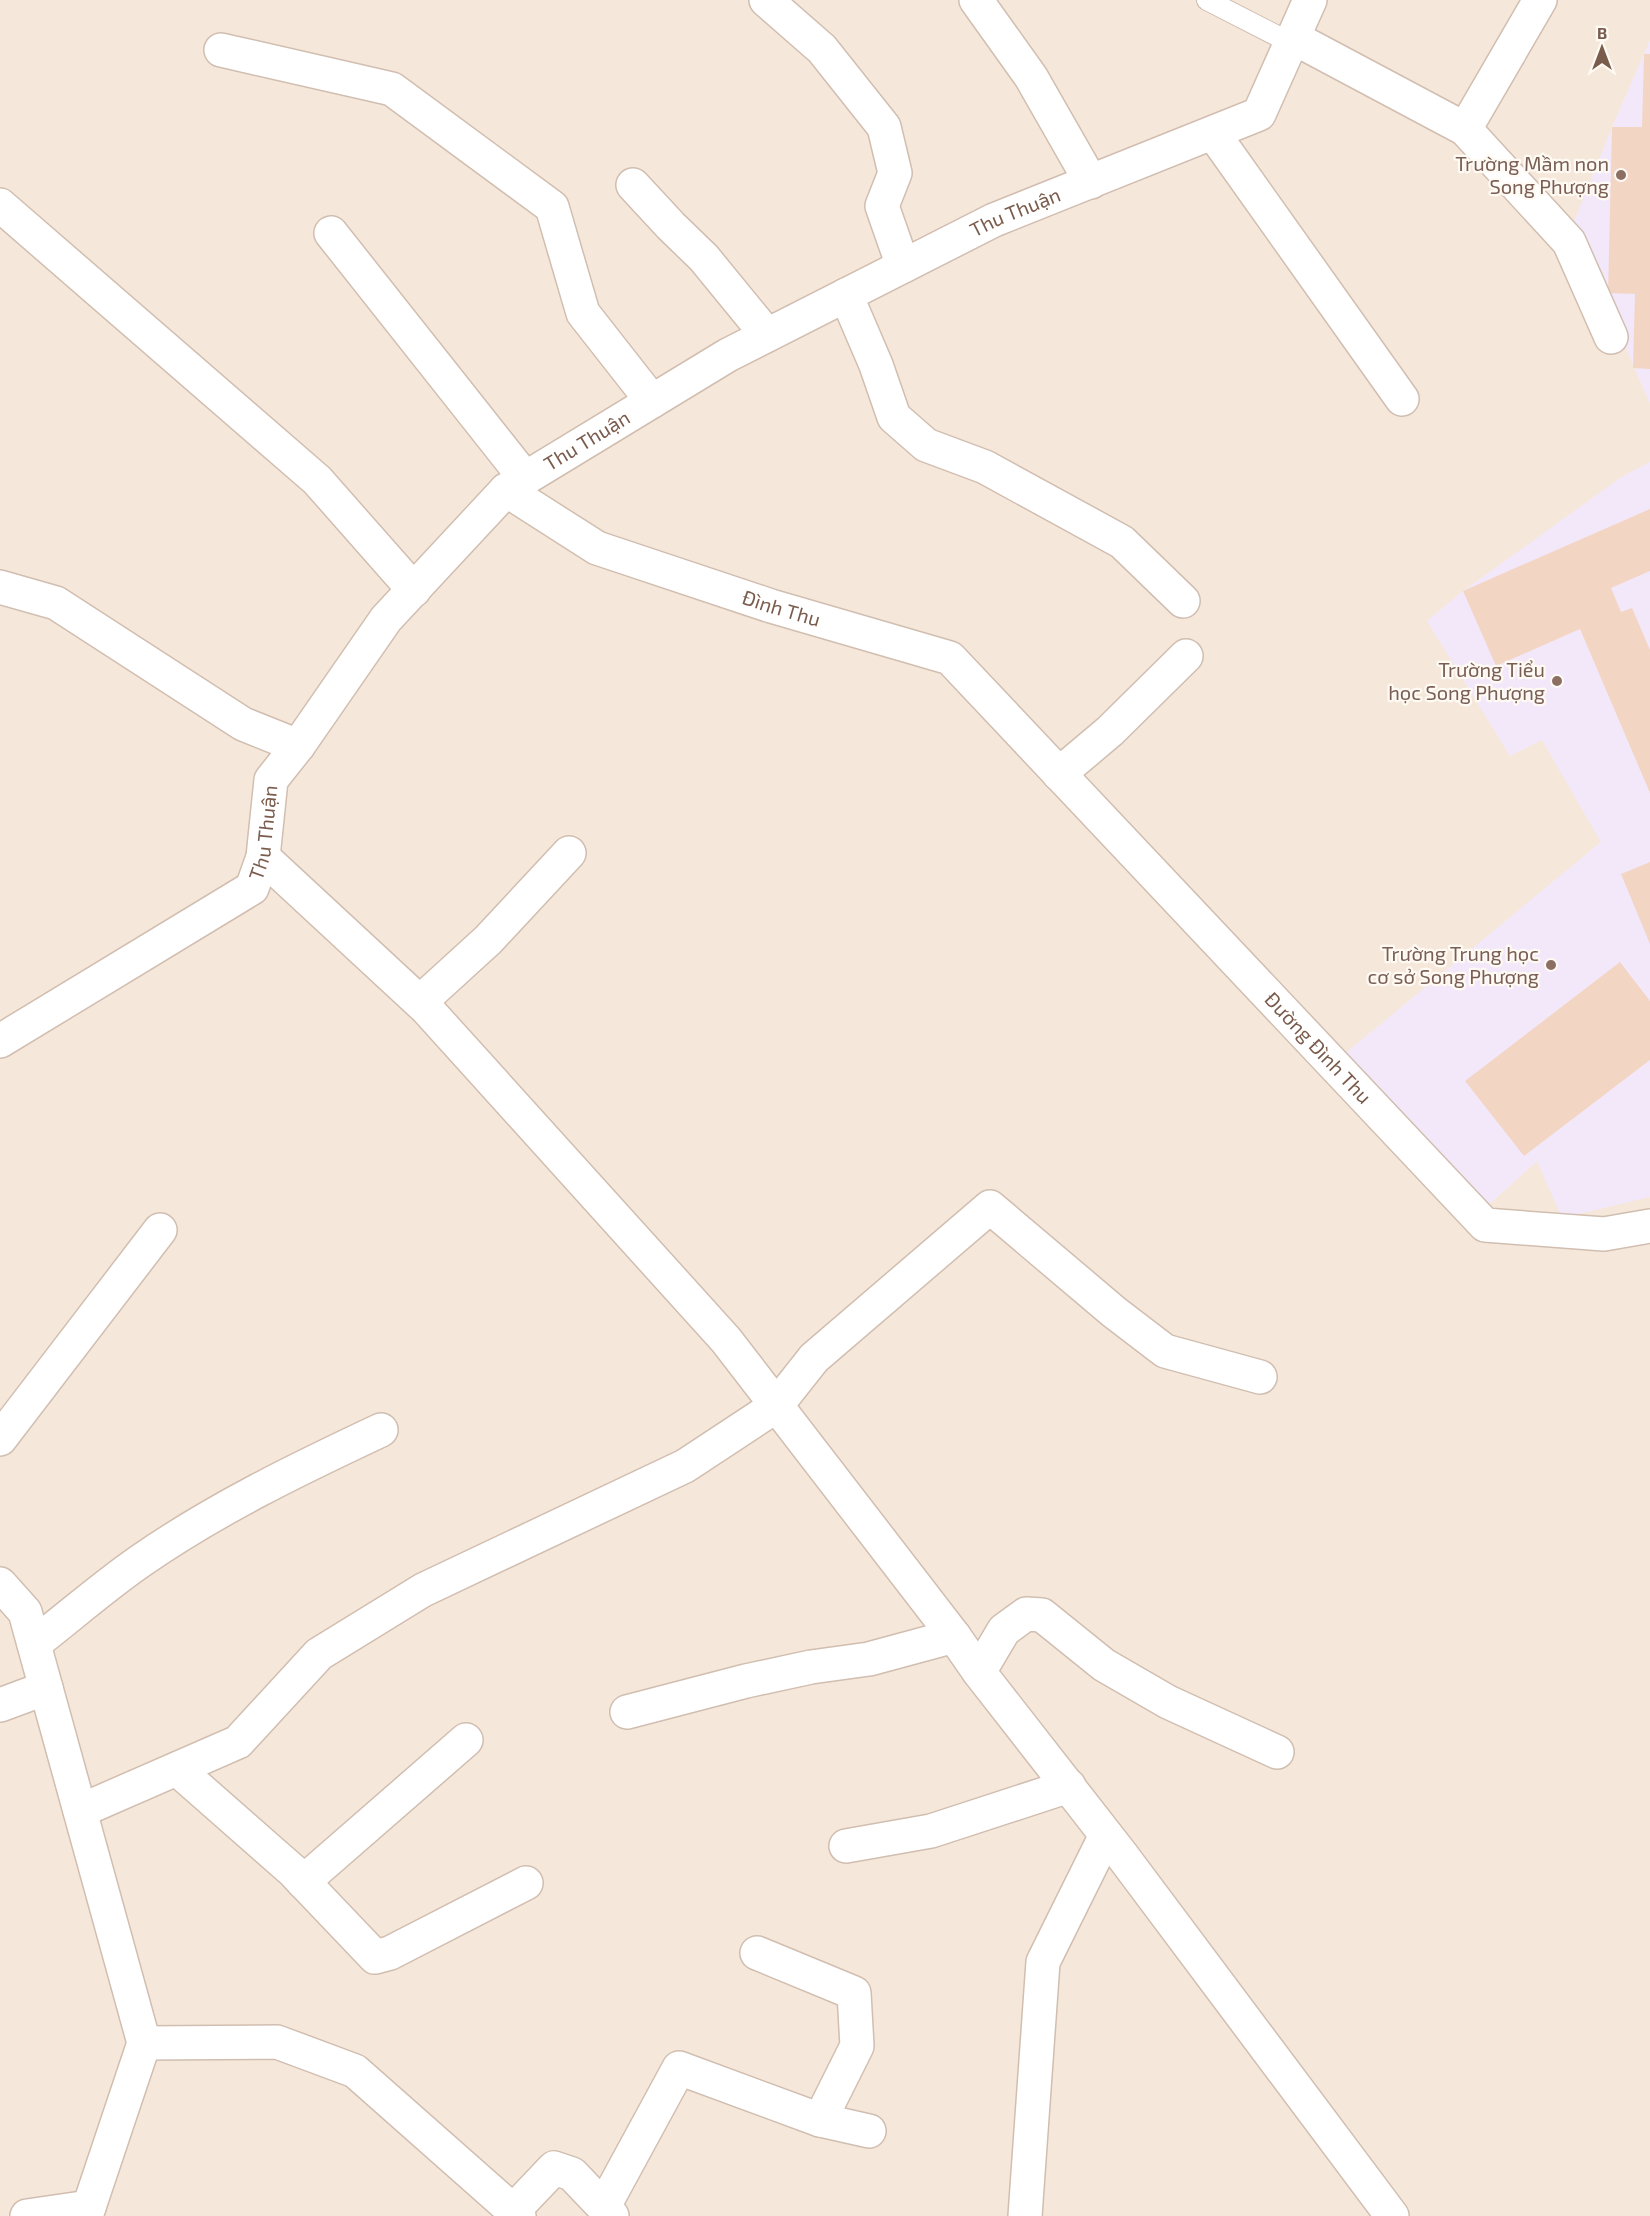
<svg xmlns="http://www.w3.org/2000/svg" width="1650" height="2216" font-family="'Exo 2',sans-serif">
	<style>
		.residential { fill: #f5e8da }
		.education { fill: #f3e8fa }
		.building { fill: #f3d5c3 }
		.lines { fill: none; stroke-linecap: round; stroke-linejoin: round }
		.lane-casing { stroke: #d1beb0; stroke-width: 22 }
		.street-casing { stroke: #d1beb0; stroke-width: 36 }
		.lane { stroke: #fff; stroke-width: 20 }
		.street { stroke: #fff; stroke-width: 33 }
		.education-dot { fill: #8d6e63; stroke: #fffaf3; stroke-width: 2 }
		.labels { text-anchor: middle; stroke-width: 4.5; stroke-linejoin: round; paint-order: stroke }
		.education-label { font-size: 20px; fill: #785e54; stroke: #fffaf3; text-anchor: end }
		.street-label { font-size: 20px; fill: #7a5c4d; stroke: #fffaf3 }
	</style>
	<rect width="100%" height="100%" fill="#fdf6ec"/>
	<path class="residential" d="M0 0H1650V2216H0Z"/>
	<path class="education" d="M1650 40V404L1573 224 1612 127Z
		M1650 462V1197L1562 1218 1537 1161 1483 1210 1342 1056 1601 842 1542 740 1510 756 1427 621 1463 591 1623 476Z"/>
	<path class="building" d="M1644 54H1650V369L1633 368 1635 294 1608 293 1612 127H1642Z
		M1650 509V571L1611 588 1621 612 1632 608 1650 650V793L1580 629 1496 666 1463 591Z
		M1650 862V944L1621 874Z
		M1620 962 1650 1001V1060L1524 1156 1465 1081Z"/>
	<g class="lines">
		<g class="lane-casing">
			<path id="lane" d="M1207 0 1291 43"/>
		</g>
		<g class="street-casing">
			<g id="street">
				<path d="M766 0 822 49 884 127 895 173 882 206 903 266"/>
				<path d="M976 0 1031 77 1091 182"/>
				<path d="M1294 38 1465 129 1540 0"/>
				<path d="M221 50 392 89 552 207 583 313 652 401"/>
				<path d="M1465 129 1569 242 1611 337"/>
				<path d="M1213 133 1402 399"/>
				<path d="M633 185 671 226 704 258 767 335"/>
				<path d="M0 205 317 480 414 590"/>
				<path d="M331 233 525 478"/>
				<path d="M846 295 876 365 894 417 926 445 985 467 1122 542 1183 601"/>
				<path id="s1" d="M506 490 597 548 771 606 950 658 1485 1225 1604 1234 1650 1226"/>
				<path d="M0 587 56 603 243 724 298 746"/>
				<path d="M1059 774 1110 731 1186 656"/>
				<path d="M263 857 426 1008 726 1340 954 1636 979 1672 1121 1854 1392 2216"/>
				<path d="M420 1002 488 940 569 853"/>
				<path id="s2" d="M0 1041 252 888 263 857 271 780 298 746 386 619 506 490 728 355 994 220 1259 114 1310 0"/>
				<path d="M0 1439 160 1230"/>
				<path d="M0 1584 25 1612 144 2043 86 2216"/>
				<path d="M34 1644C69 1617 103 1587 139 1562 215 1509 298 1469 381 1430"/>
				<path d="M979 1672 1004 1630 1026 1614 1042 1615 1104 1665 1168 1702 1277 1752"/>
				<path d="M0 1705 46 1688"/>
				<path d="M627 1712 746 1681 811 1667 869 1659 954 1636"/>
				<path d="M177 1769 293 1871 375 1957 390 1953 526 1883"/>
				<path d="M80 1811 238 1742 319 1654 423 1590 685 1466 776 1406 814 1358 990 1207 1114 1312 1165 1351 1260 1377"/>
				<path d="M846 1846 931 1831 1069 1786"/>
				<path d="M303 1882 466 1740"/>
				<path d="M757 1953 854 1993 857 2046 820 2120"/>
				<path d="M144 2043 277 2042 355 2071 519 2216"/>
				<path d="M604 2206 679 2068 820 2120 869 2131"/>
				<path d="M514 2210 554 2168 572 2174 612 2216"/>
				<path d="M27 2216 89 2207"/>
				<path d="M1025 2216 1043 1962 1106 1835"/>
			</g>
		</g>
		<use href="#lane" class="lane"/>
		<use href="#street" class="street"/>
	</g>
	<g class="education-dot">
		<circle cx="1621" cy="175" r="6"/>
		<circle cx="1557" cy="681" r="6"/>
		<circle cx="1551" cy="965" r="6"/>
	</g>
	<g class="labels">
		<g class="education-label">
			<text x="1609" y="171">Trường Mầm non<tspan x="1609" dy="23">Song Phượng</tspan></text>
			<text x="1545" y="677">Trường Tiểu<tspan x="1545" dy="23">học Song Phượng</tspan></text>
			<text x="1539" y="961">Trường Trung học<tspan x="1539" dy="23">cơ sở Song Phượng</tspan></text>
		</g>
		<g class="street-label">
			<text dy="7" stroke="none"><textPath href="#s2" startOffset="1360">Thu Thuận</textPath></text>
			<text dy="7" stroke="none"><textPath href="#s2" startOffset="874">Thu Thuận</textPath></text>
			<text dy="7" stroke="none"><textPath href="#s1" startOffset="302">Đình Thu</textPath></text>
			<text dy="7" stroke="none"><textPath href="#s2" startOffset="352">Thu Thuận</textPath></text>
			<text dy="7" stroke="none"><textPath href="#s1" startOffset="1014">Đường Đình Thu</textPath></text>
		</g>
	</g>
	<g transform="translate(1602 48)" stroke="#fffaf3" stroke-width="4.5" paint-order="stroke">
	<path d="M0-4.5L10 22L0 15L-10 22Z" fill="#7a5c4d"/>
	<text y="-9" font-size="16" font-weight="bold" text-anchor="middle" fill="#7a5c4d">B</text>
	</g>
</svg>
